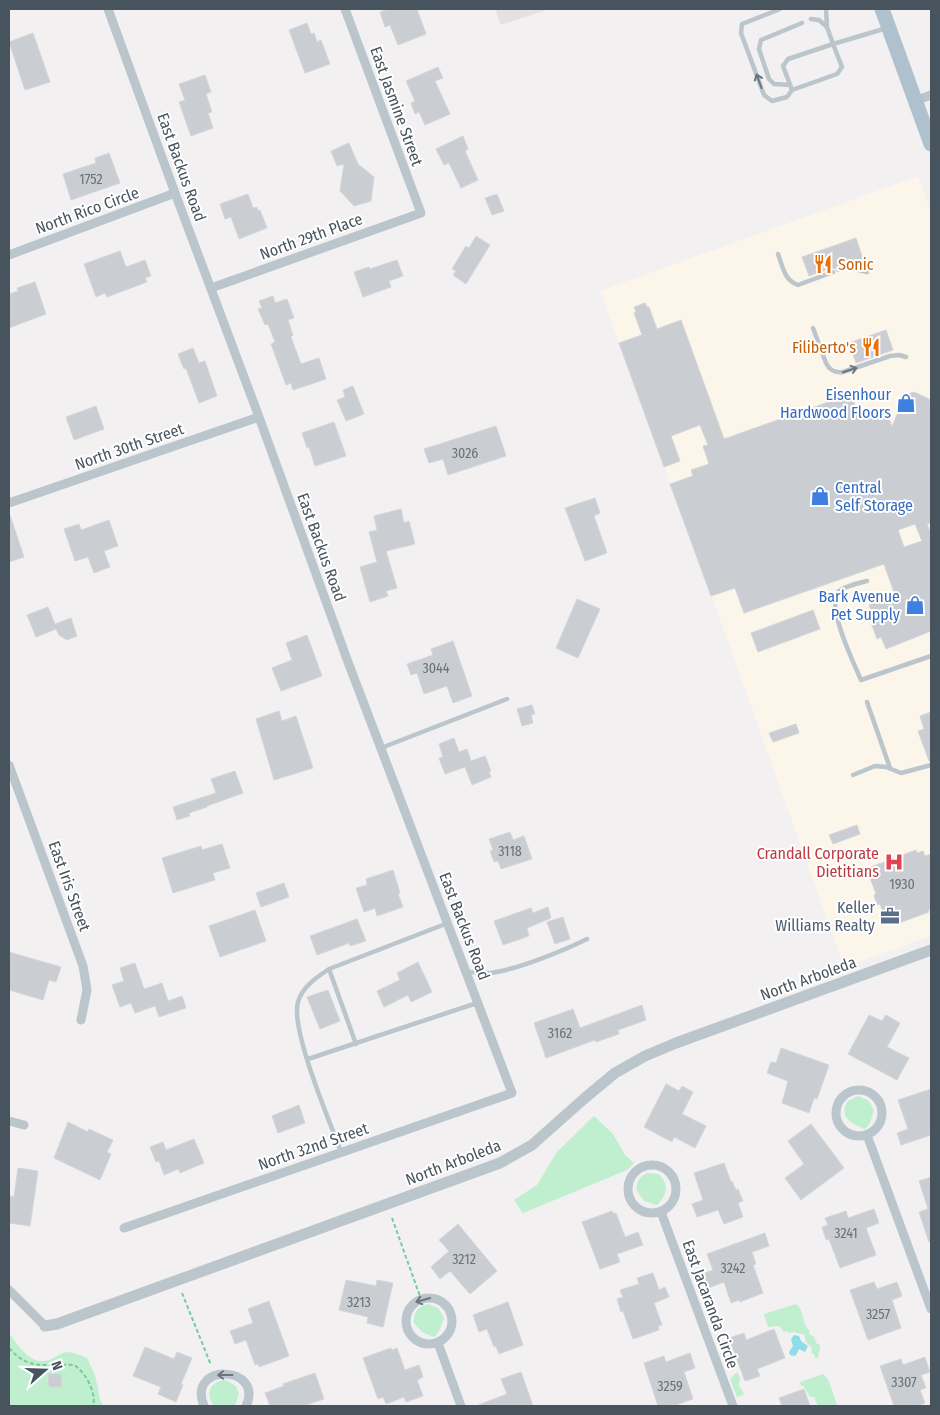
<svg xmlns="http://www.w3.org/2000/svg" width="940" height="1415" font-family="'Fira Sans Condensed',sans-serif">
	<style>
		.commercial { fill: #fcf5ea }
		.education { fill: #e3e1e2 }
		.green { fill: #bfefce }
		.water { fill: #8dddeb }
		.building { fill: #cacdd2; stroke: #d4d6db; fill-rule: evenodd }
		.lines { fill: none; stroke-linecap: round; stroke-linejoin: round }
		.path { stroke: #77cc9d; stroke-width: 2; stroke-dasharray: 4 2.5; stroke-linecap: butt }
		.service { stroke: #bbc5cc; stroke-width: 4.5 }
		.minor { stroke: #bbc5cc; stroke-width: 9 }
		.tertiary { stroke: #bbc5cc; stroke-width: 11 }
		.primary { stroke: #b0c1ce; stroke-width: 15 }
		.oneway { stroke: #6a767e }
		.labels { text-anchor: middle; stroke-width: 4; stroke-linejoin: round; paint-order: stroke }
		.number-label { font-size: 14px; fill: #68727a }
		.street-label { font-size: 16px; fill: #48545d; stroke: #fff }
		.food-label { font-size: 16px; fill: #c56008; stroke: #fff; text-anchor: start }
		.shop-label { font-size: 16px; fill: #366cbe; stroke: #fff; text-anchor: end }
		.health-label { font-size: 16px; fill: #be3a42; stroke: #fff; text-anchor: end }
		.service-label { font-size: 16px; fill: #4e5e75; stroke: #fff; text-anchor: end }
	</style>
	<rect width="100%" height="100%" fill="#f2f0f0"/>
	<path class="commercial" d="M918 176 931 212V936L844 967 721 622 600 291Z"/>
	<path class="education" d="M495 9H549L501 25Z"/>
	<path class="green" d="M858 1096 868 1100 874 1110 870 1123 865 1129C851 1124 838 1117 848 1101Z
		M594 1116 613 1134 625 1155 634 1163 627 1170 523 1213 522 1212 514 1200 537 1185 557 1152Z
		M647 1173 658 1174C670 1183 667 1196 657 1205L644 1201 637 1191C636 1182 639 1177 647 1173Z
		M428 1304 438 1308 444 1318 439 1331 434 1337 422 1332 414 1323C413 1313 418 1306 428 1304Z
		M796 1304C805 1311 801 1323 810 1331L809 1334 814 1337 817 1344H819L820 1347 818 1358H815L814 1354 811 1353 812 1348 805 1341V1335L794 1332 788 1333 787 1331 784 1332 779 1326 768 1327 764 1314Z
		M9 1333C18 1346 31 1366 49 1360 54 1358 62 1352 68 1352 73 1352 82 1356 87 1358L95 1375 100 1399 103 1406H9Z
		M737 1372 740 1377 739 1386 744 1393 743 1395 737 1397 730 1379Z
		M823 1374 828 1379 837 1405 835 1406H818L814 1397H810L803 1385 801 1386 800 1382Z
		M226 1380 236 1386 239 1394 235 1406H214C204 1394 211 1380 226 1380Z"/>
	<path class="water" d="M794 1335 799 1336 801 1341 808 1346 805 1352 799 1349 796 1355 794 1356 790 1355 789 1352 793 1346 791 1339Z"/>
	<path class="building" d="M390 9H417L426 34 398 45 390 25 385 27 380 12Z
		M307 23 311 34 314 33 317 42 321 40 330 64 305 73 289 30Z
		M33 33 50 82 25 90 9 42Z
		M438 67 443 78 435 81 450 114 425 125 419 112 415 114 411 103 415 101 406 81Z
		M205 75 211 92 206 94 212 112 208 113 213 128 191 136 179 102 185 100 179 84Z
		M463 136 468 149 465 151 478 180 461 188 449 163 444 165 436 149Z
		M349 143 358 164 374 177 371 201 354 206 340 191 344 164 337 166 331 151Z
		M109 153 120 183 71 200 63 174 96 163 95 158Z
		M248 194 253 208 257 207 258 211 260 210 267 228 239 239 231 217 225 219 220 204Z
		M497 194 504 211 492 215 485 198Z
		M476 236 490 245 466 284 453 275 456 271 452 269 466 246 469 248Z
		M856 238 864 262 857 265 848 264 846 269 837 272 836 269 832 268 809 276 802 257Z
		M120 251 126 267 145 260 151 276 145 278 147 282 107 297 105 293 96 297 84 264Z
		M397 260 403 276 389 281 391 287 363 297 354 272 369 267 370 269Z
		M35 282 46 314 9 328V294L18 291 17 288Z
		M273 296 275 303 287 299 294 318 288 320 293 335 291 337 301 364 319 358 326 379 293 390 291 383 286 385 271 344 275 342 268 324 265 325 258 309 262 308 259 301Z
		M645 303 647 307H649L657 329 681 320 724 439 851 394 860 419 886 410 892 427 905 395 914 392 929 399 931 406V523L927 524 931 534V631L886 649 881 637 877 639 869 617 873 616 869 605 895 595 884 564 744 613 735 588 711 596 670 484 693 476 691 470 709 464 703 446 708 445 700 425 671 436 680 461 664 467 619 343 642 335 634 313 636 312 634 307ZM915 524 922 541 904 547 898 530Z
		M886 330 893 350 856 363 849 343Z
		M193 348 199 363 205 361 217 396 199 403 186 368 184 369 178 354Z
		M353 386 364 414 346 421 337 400 345 397 343 390Z
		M96 406 104 429 74 440 66 417Z
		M334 422 346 456 315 466 309 447 307 448 302 433Z
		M496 426 506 456 448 475 443 459 429 463 424 449Z
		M595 498 600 513 594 516 607 553 585 561 565 508Z
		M401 509 404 523 409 521 415 544 386 551 397 588 386 591 388 596 370 602 360 567 377 562 369 532 377 530 374 516Z
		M9 515H10L24 557 9 562Z
		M109 520 118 546 104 551 110 567 94 573 88 557 75 561 64 529 79 524 81 530Z
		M577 599 600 609 578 658 556 648Z
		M48 607 55 624 71 618 77 636 67 640 59 635 56 629 36 637 27 615Z
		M813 610 820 629 758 652 751 633Z
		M307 635 322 676 281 691 272 668 292 660 286 643Z
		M453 641 472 696 453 703 447 686 424 694 417 673 411 675 407 664 433 655 431 649Z
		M532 705 535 714 531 715 533 723 522 726 517 709Z
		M279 711 282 721 296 716 313 768 274 780 256 719Z
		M931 712V761H929L918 731 924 729 920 716Z
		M796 724 799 733 773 742 769 733Z
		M454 738 459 752 467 749 471 761 485 756 491 771 489 772 491 777 472 785 465 767 445 774 439 758 443 757 439 744Z
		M235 771 243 793 207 806V807L189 813 190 816 177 820 173 807 216 793 211 779Z
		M857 825 860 834 833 844 829 835Z
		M510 832 513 840 524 836 532 859 501 869 498 861 494 862 490 851 493 850 489 839Z
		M222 844 230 868 213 873 215 880 173 893 162 858 201 846 202 850Z
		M916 850 917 853 923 851 925 856 931 854V909L928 910 929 912 899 923 898 921 892 923 891 920 889 921 886 914 884 915 880 904 877 905 874 895 876 894 869 875 873 873 871 867Z
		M393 870 400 893 398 894 403 907 377 916 375 908 364 912 356 888 367 885 366 879Z
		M284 883 289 897 261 907 256 893Z
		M548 907 551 918 527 928 529 936 503 945 494 921 531 908 533 913Z
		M255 910 266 941 220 957 209 926Z
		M563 917 570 939 555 944 547 922Z
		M357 919 366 941 350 946 349 943 317 955 310 936Z
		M9 952 61 967 56 982 49 980 43 1000 9 990Z
		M418 962 432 992 411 1002 408 995 384 1007 377 991 400 980 397 973Z
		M135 963 144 989 162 983 168 1001 182 996 186 1008 159 1017 155 1006 135 1013 131 1003 120 1007 112 985 124 981 120 968Z
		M328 990 340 1021 320 1029 307 997Z
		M642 1005 646 1020 618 1030 619 1034 596 1042 595 1040 546 1058 534 1023 573 1009 580 1028Z
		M869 1015 882 1021 886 1015 900 1023 887 1047 909 1058 897 1080 848 1054Z
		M781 1048 829 1065 817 1099 814 1098 809 1113 782 1103 788 1081 767 1073 771 1062 776 1063Z
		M666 1084 679 1091 682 1086 693 1092 682 1114 706 1126 695 1148 674 1137 672 1142 644 1127Z
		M931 1089V1135L901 1145 897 1133 908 1129 898 1100Z
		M299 1105 305 1123 278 1133 272 1116Z
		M68 1122 88 1132 89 1129 113 1140 107 1152 111 1154 100 1180 54 1158Z
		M811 1124 844 1168 801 1200 785 1178 804 1164 788 1141Z
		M194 1139 204 1163 180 1173 178 1169 164 1175 159 1161 156 1162 150 1147 163 1142 166 1150Z
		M724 1163 731 1182 732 1181 736 1190 738 1189 743 1201 738 1203 743 1217 724 1224 718 1210 697 1217 692 1204 703 1200 694 1173Z
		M18 1168 38 1171 30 1226 9 1223V1196L14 1197Z
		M931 1177V1242H929L919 1212 928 1209 919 1181Z
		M874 1209 879 1223 866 1228 876 1255 840 1268 829 1239 826 1240 822 1227 828 1225 825 1218 846 1211 848 1218Z
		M612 1211 614 1214 616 1213 625 1237 638 1232 643 1245 617 1254 620 1262 600 1269 582 1222Z
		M458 1224 497 1271 470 1294 450 1271 440 1279 431 1267 449 1251 439 1240Z
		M765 1233 769 1246 752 1252 756 1264 753 1265 763 1293 740 1302 739 1300 731 1303 724 1282 708 1288 703 1274 713 1270 707 1254Z
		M653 1273 659 1290 665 1287 669 1297 654 1303 662 1325 658 1326 659 1330 633 1339 623 1311 621 1312 617 1299 623 1297 620 1290 639 1284 637 1278Z
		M346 1280 376 1286 377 1280 393 1283 383 1327 367 1323 368 1317 339 1310Z
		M874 1282 877 1289 897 1282 902 1296 892 1300 901 1328 868 1340 850 1290Z
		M269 1301 289 1356 259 1367 258 1364 255 1365 246 1340 235 1344 230 1331 253 1323 248 1309Z
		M508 1302 523 1345 499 1354 496 1346 494 1347 487 1329 479 1332 473 1315Z
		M774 1329 785 1358 757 1369 760 1376 745 1381 729 1338 744 1333 746 1340Z
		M145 1347 174 1359 177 1352 192 1358 181 1384 183 1385 176 1402 158 1394 161 1387 133 1376Z
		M391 1348 392 1350 397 1348 405 1370 419 1365 423 1377 417 1380 423 1396 406 1402 404 1397 386 1404 383 1397 378 1399 363 1358Z
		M690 1353 695 1368 684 1372 693 1399 673 1406H658L644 1363 664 1356 666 1362Z
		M925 1357 930 1372 921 1375 926 1388 920 1390 925 1403 916 1406H894L880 1366 901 1359 903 1365Z
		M521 1372 533 1406H476L507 1394 501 1379Z
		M315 1373 324 1399 303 1406H270L265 1393 284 1386 283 1384Z
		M48 1374H61L62 1387H49Z
		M804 1389 810 1406H782L779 1398Z"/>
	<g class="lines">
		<path class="path" d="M392 1218 421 1299
			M182 1293 211 1365
			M9 1348C30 1372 46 1363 74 1365 85 1371 97 1394 93 1406"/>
		<path class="service" d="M780 9 742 24 741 33 764 95 772 101 787 97 792 90
			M826 9 827 27 833 44 788 59 783 66 792 90 837 74 842 67 833 44 887 28
			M811 19 819 20 827 27
			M790 85 774 84 769 79 759 49 761 40 802 23
			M778 254C783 267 784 280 798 285L833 272
			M850 268 867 272
			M813 328 826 363C830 371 835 373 843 372L890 356 899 355 906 357
			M867 581C859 583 844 586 838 592 826 606 854 664 861 680L931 656
			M867 702 890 768
			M381 748 507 699
			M853 775 875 766 886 767 901 773 931 765
			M329 969 356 1044
			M466 972C474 972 482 973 490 973 516 970 563 951 587 939
			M308 1059 477 1003
			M341 1152C330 1122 290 1029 298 1002 302 987 317 977 329 969L448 923"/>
		<path class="minor" d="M108 9 175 193 259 417 348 662 512 1093 124 1228
			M915 101 931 95
			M9 255 175 193
			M211 288 421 213 345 9
			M9 503 259 417
			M9 765 83 966 87 990 81 1020
			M836 1113a23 23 0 1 1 46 0a23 23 0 1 1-46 0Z
			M9 1121 24 1125
			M867 1135 931 1309
			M628 1189a24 24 0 1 1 48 0a24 24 0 1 1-48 0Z
			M661 1212 733 1406
			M9 1290 45 1326
			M406 1321a23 23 0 1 1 46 0a23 23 0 1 1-46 0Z
			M438 1343 461 1406
			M204 1406C186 1362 265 1365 246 1406"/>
		<path class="tertiary" d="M45 1326 57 1324 500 1163 532 1145 586 1097 615 1073 645 1056 676 1043 931 950"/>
		<path class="primary" d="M882 9 931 144"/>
	</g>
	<defs><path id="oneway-shaft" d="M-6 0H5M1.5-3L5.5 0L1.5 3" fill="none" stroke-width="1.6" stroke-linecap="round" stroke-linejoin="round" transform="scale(1.25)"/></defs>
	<g class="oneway">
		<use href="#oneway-shaft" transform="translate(759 81) rotate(-110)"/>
		<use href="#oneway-shaft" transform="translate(850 370) rotate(-18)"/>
		<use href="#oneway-shaft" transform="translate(423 1300) rotate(164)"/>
		<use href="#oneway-shaft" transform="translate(225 1375) rotate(-180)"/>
	</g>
	<defs>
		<g id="restaurant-bare" transform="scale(1.5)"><path d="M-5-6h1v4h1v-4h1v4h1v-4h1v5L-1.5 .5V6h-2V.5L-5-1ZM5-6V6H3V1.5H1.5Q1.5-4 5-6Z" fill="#e8710a" stroke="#fff" stroke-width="2.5" paint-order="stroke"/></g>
		<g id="shop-bare" transform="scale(1.5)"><path d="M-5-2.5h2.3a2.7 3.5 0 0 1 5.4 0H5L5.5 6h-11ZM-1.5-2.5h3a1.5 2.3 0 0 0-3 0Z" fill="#3f7fe0" stroke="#fff" stroke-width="2.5" paint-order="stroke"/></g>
		<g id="hospital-bare" transform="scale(1.5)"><path d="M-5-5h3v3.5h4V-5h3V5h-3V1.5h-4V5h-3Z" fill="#e0444e" stroke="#fff" stroke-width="2.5" paint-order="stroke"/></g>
		<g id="office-bare" transform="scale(1.5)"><path d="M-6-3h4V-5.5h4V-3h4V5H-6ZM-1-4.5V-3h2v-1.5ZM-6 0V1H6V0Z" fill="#5c6f8a" stroke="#fff" stroke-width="2.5" paint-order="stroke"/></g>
	</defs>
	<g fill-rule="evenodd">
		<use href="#restaurant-bare" x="823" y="264"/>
		<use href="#restaurant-bare" x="871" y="347"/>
		<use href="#shop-bare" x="906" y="403"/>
		<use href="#shop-bare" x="820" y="496"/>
		<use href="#shop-bare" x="915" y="605"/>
		<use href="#hospital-bare" x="894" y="862"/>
		<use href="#office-bare" x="890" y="916"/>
	</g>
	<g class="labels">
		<g class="number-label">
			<text x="91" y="184">1752</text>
			<text x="465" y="458">3026</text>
			<text x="436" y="673">3044</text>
			<text x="510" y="856">3118</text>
			<text x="902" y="889">1930</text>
			<text x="560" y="1038">3162</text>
			<text x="846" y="1238">3241</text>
			<text x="464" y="1264">3212</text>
			<text x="733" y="1273">3242</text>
			<text x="359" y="1307">3213</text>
			<text x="878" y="1319">3257</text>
			<text x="904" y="1387">3307</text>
			<text x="670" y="1391">3259</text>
		</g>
		<g class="street-label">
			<text transform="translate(397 106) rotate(70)" y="6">East Jasmine Street</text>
			<text transform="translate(182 167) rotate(70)" y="6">East Backus Road</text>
			<text transform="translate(87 210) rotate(-20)" y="6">North Rico Circle</text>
			<text transform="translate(311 236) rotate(-20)" y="6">North 29th Place</text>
			<text transform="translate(129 446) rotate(-19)" y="6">North 30th Street</text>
			<text transform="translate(322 547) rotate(70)" y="6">East Backus Road</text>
			<text transform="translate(70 886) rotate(70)" y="6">East Iris Street</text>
			<text transform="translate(465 926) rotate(69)" y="6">East Backus Road</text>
			<text transform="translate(808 978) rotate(-20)" y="6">North Arboleda</text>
			<text transform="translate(313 1146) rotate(-19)" y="6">North 32nd Street</text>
			<text transform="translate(453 1162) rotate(-21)" y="6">North Arboleda</text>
			<text transform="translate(711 1304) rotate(70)" y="6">East Jacaranda Circle</text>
		</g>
		<g class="food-label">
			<text x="838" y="270">Sonic</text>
			<text x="856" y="353" text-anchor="end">Filiberto's</text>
		</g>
		<g class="shop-label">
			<text x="891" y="400">Eisenhour<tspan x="891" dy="18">Hardwood Floors</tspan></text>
			<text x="835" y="493" text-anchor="start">Central<tspan x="835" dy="18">Self Storage</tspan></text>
			<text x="900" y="602">Bark Avenue<tspan x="900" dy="18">Pet Supply</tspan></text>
		</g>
		<g class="health-label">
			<text x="879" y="859">Crandall Corporate<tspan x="879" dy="18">Dietitians</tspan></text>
		</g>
		<g class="service-label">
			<text x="875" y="913">Keller<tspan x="875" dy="18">Williams Realty</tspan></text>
		</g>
	</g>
	<rect width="940" height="1415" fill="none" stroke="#48545d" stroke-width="20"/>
	<g transform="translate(45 1370) rotate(70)" stroke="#ffffff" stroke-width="4" paint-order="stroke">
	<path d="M0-4L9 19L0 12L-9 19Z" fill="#48545d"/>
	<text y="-8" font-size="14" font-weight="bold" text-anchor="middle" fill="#48545d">N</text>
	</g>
</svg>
